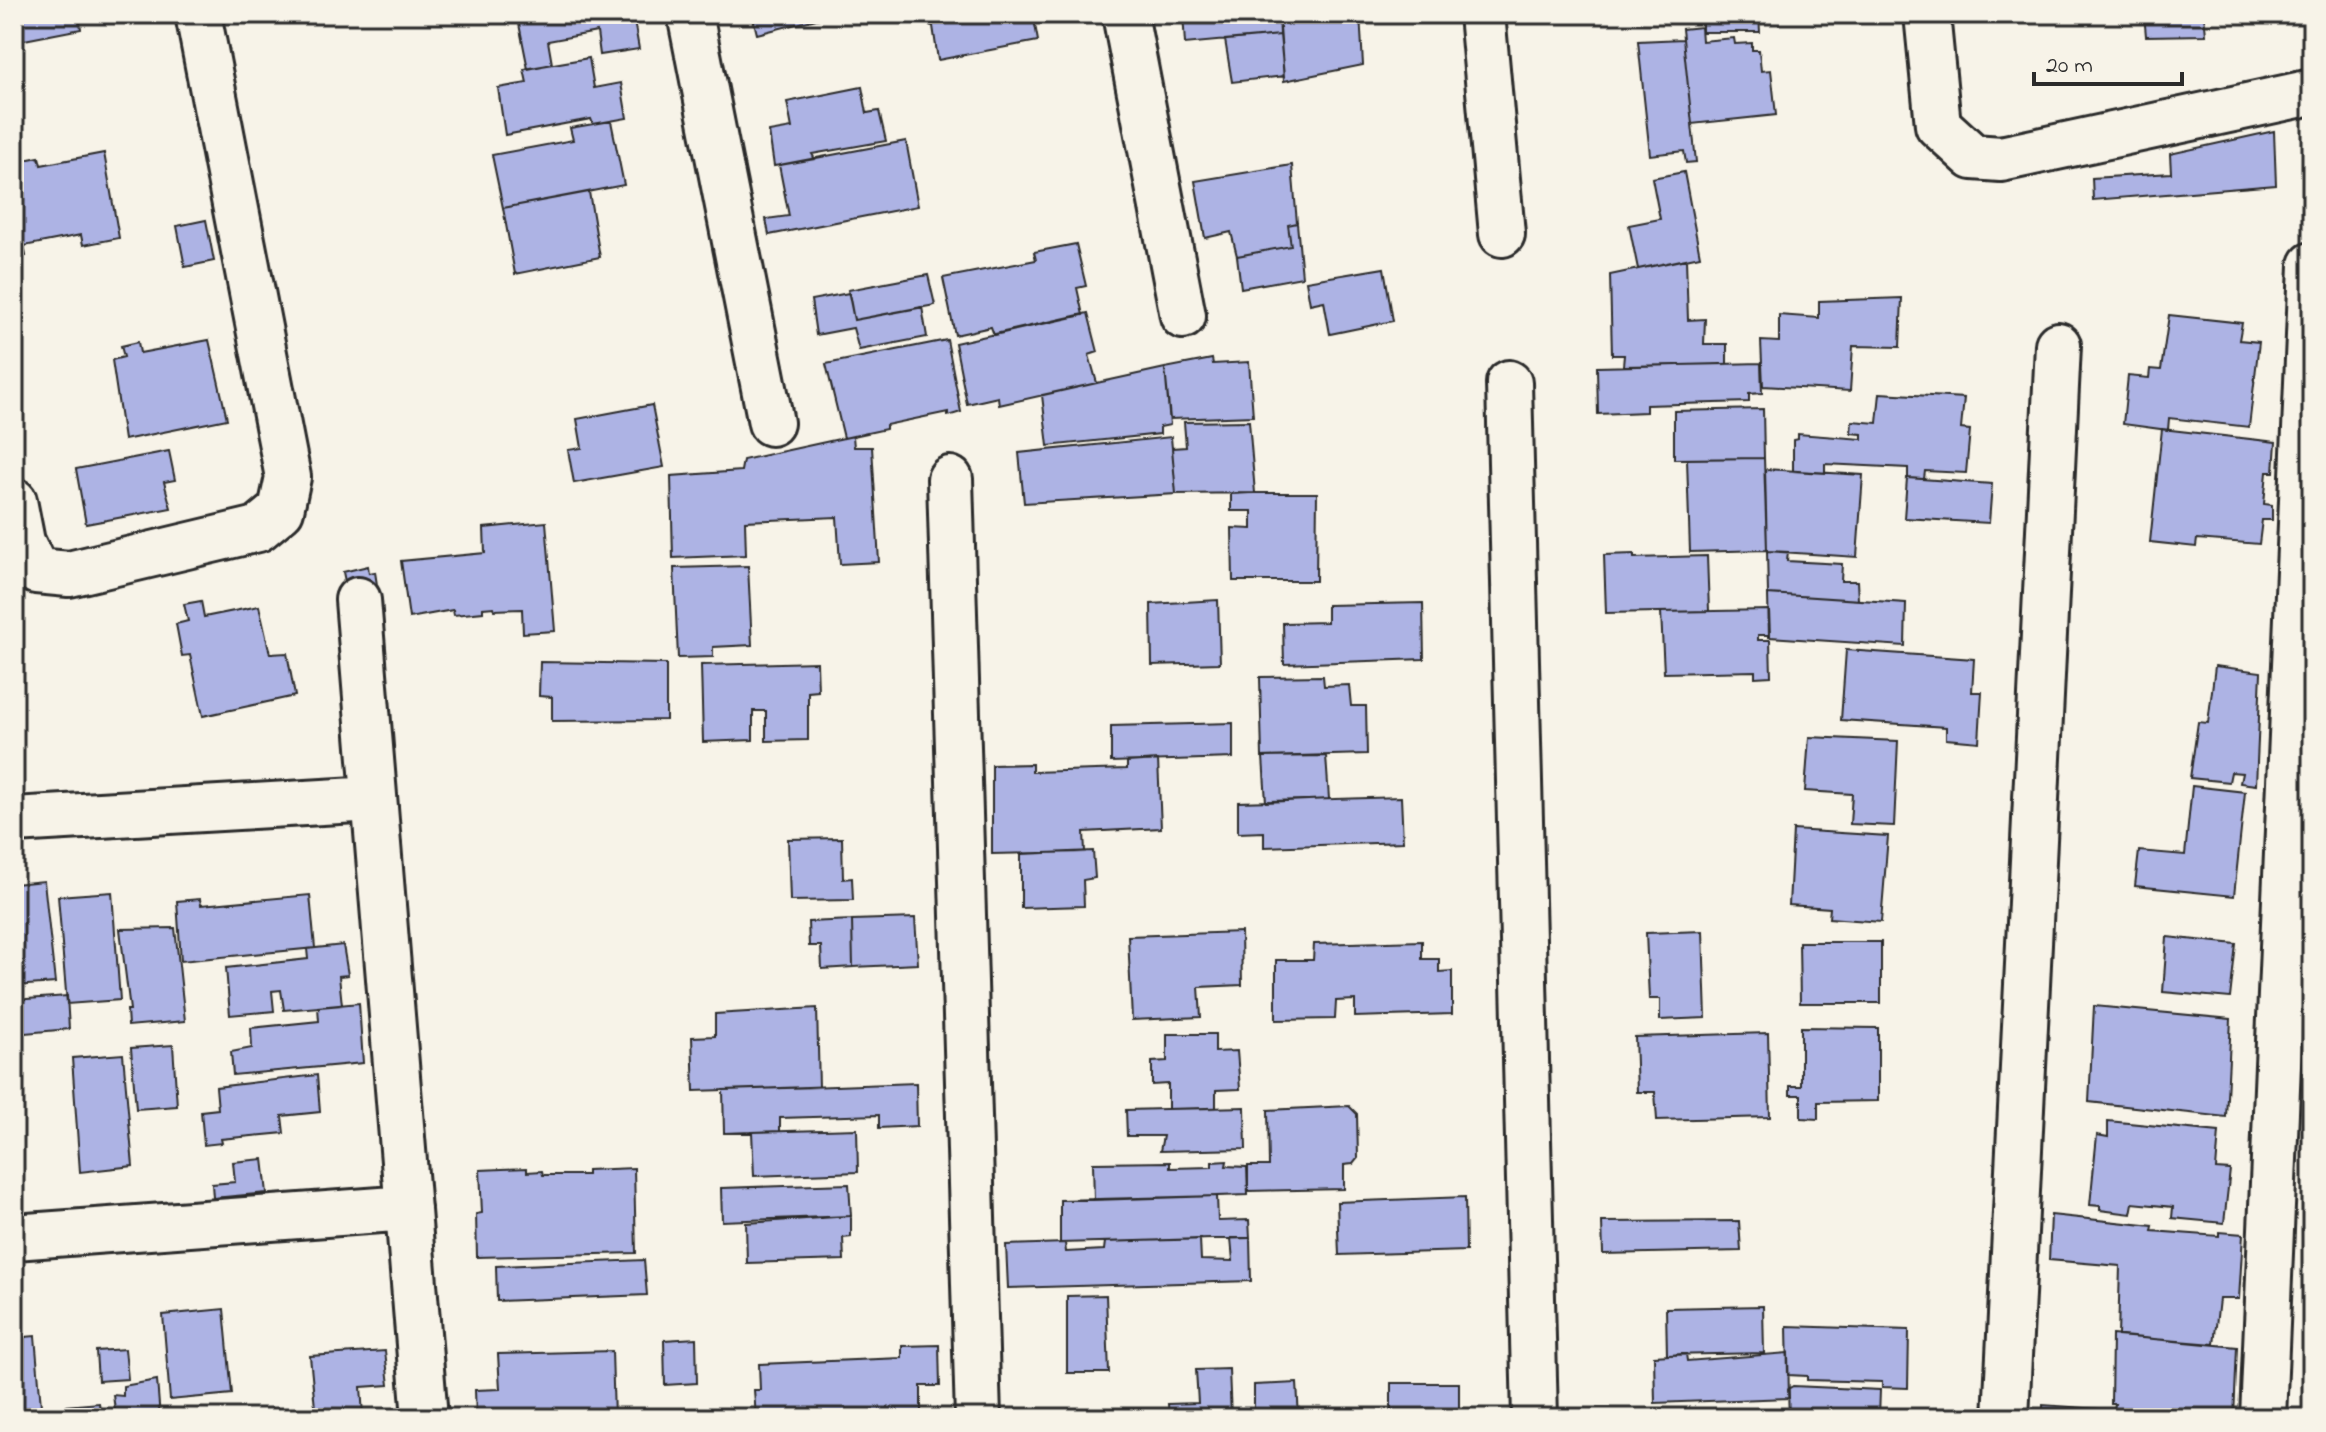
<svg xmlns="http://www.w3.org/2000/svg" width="2326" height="1432" font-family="'Indie Flower',sans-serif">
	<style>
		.building { fill: #adb3e4; stroke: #2b2b2b; stroke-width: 2 }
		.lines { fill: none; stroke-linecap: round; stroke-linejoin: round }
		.minor-casing { stroke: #2b2b2b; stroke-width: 50 }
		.minor { stroke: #f7f3e8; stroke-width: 44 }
	</style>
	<rect width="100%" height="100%" fill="#f7f3e8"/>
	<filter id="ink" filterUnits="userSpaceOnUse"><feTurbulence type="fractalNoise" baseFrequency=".0125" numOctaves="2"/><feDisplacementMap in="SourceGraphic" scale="16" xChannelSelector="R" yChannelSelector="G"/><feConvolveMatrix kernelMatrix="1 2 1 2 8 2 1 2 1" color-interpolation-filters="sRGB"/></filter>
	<g filter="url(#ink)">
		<path class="building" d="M14 14H79L81 29 14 42Z
			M517 14H596L597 21 633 15 639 49 600 55 597 32 548 41 552 64 528 69Z
			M752 14H836L757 34Z
			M900 14H1033L1038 41 938 60 933 26 928 25 926 16 901 21Z
			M1183 14H1279L1280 35 1185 44Z
			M1279 14H1360L1363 65 1284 81Z
			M1702 14H1759L1760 32H1702Z
			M2144 14H2204L2206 35 2146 36Z
			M1701 27 1702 41 1734 38 1735 44 1752 43V50H1759L1761 71 1771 70 1776 115 1692 124 1682 29Z
			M1280 35 1284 76 1232 82 1225 40Z
			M1683 39 1696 162 1686 163 1684 151 1650 155 1638 41Z
			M589 58 594 88 621 83 627 118 593 124 591 119 505 135 498 88 527 83 524 69Z
			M862 87 867 113 879 111 886 141 812 154 815 159 774 166 769 132 792 128 787 102Z
			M611 121 624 185 503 208 492 155 573 140 570 128Z
			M2274 131 2276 185 2093 200 2092 178 2171 173 2170 154Z
			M906 141 918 206 769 235 766 219 789 216 779 165Z
			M104 153 119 238 83 245 81 235 24 246 26 256 14 258V162L39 157 41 165Z
			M1292 165 1297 223 1288 225 1291 246 1237 256 1231 232 1205 238 1195 181Z
			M1684 172 1700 256 1638 269 1629 225 1660 219 1652 178Z
			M589 192 600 257 515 274 503 208Z
			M206 220 214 261 185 267 177 226Z
			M1297 223 1302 277 1241 288 1237 256 1291 246 1288 225Z
			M1076 244 1086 286 1077 288 1083 315 994 335 991 327 955 335 943 278 1036 260 1034 252Z
			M1686 259 1688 320 1705 319 1704 344H1727V364L1623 366 1624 355H1612L1610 275Z
			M1384 268 1393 321 1330 334 1324 301 1310 304 1306 281Z
			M928 275 935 305 854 320 848 290Z
			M849 293 854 320 922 307 927 337 859 350 853 328 816 335 811 300Z
			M1902 298 1900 347 1853 346 1850 391 1763 386 1761 341 1779 342V315L1819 318V301Z
			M1088 313 1098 352 1089 355 1097 383 999 405 998 397 967 404 955 343Z
			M2169 315 2242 323 2239 340 2259 342 2249 427 2169 418 2168 430 2123 424 2128 376 2149 378 2150 369 2161 370Z
			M209 340 227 419 124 440 112 360 124 357 121 346 138 342 140 353Z
			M947 340 961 412 948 416V412L886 425V429L844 438 826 364Z
			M1212 359 1213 364 1249 362 1253 416 1170 419 1165 368Z
			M1761 363 1762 393 1749 394V402L1646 405V412L1598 414 1597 367Z
			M1165 368 1170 425 1160 427V434L1048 446 1042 395Z
			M1880 393 1964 398 1961 429 1970 430 1966 473 1925 471 1924 479 1908 478V468L1825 464V473L1793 471V440L1798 439V434L1862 439V434L1851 433 1852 421 1877 423Z
			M652 405 664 467 574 483 568 450 582 448 577 419Z
			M1763 409 1764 458 1674 459V411Z
			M1249 421 1255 493 1176 494 1172 448 1186 447 1184 422Z
			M2162 429 2276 442 2274 472H2267L2264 504 2272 505V520H2262L2259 544 2197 539 2196 547 2150 542Z
			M853 436 854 447H872L879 562 840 564 837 517 745 521 746 555 673 558 671 476 741 471 743 460Z
			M1171 437 1176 494 1024 503 1019 453Z
			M169 451 175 480 164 482 171 508 86 524 76 469Z
			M1764 458 1767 550 1690 552 1687 459Z
			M1765 469 1863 475 1857 557 1767 551Z
			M1907 478 1992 484 1989 523 1904 518Z
			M1255 493H1317L1316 581H1233L1232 528 1252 529V511H1231V494Z
			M546 522 555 631 523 633 522 609 495 610 494 607 483 608V612L454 615 453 610 409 618 401 561 485 553 484 528Z
			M1767 551 1788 552 1787 561 1842 564 1841 581H1857L1858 600 1768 594Z
			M1634 554V558L1707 556 1709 611 1606 613 1604 555Z
			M368 566 369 573 375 572 380 604 351 610 343 572Z
			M748 566 752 645 713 647V657L678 658 674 568Z
			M1768 594 1906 603 1905 646 1769 637Z
			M1218 600 1220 663 1152 665 1151 604Z
			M201 601 204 617 259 606 270 654 287 653 295 696 203 716 190 655 182 656 176 624 188 621 184 604Z
			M1423 603 1424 659 1284 664 1283 623 1327 622V605Z
			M1769 610 1770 635H1758V640H1770L1771 676 1755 677V671L1664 673 1661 612Z
			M1846 650 1974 659 1972 692H1982L1979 742 1946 739V727L1841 720Z
			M540 662 666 664V720L552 721V697L539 696Z
			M817 662 818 691 808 692V740L766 741V711H753V740L703 742 701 665Z
			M2215 666 2261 672 2256 785 2240 783 2242 773 2231 772 2229 782 2190 778 2198 722 2208 723Z
			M1323 676 1324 686 1349 685 1351 706H1366L1367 754 1262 757 1260 677Z
			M1233 723V758L1111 762V726Z
			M1809 737 1898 741 1894 826 1850 824 1852 794 1805 791Z
			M1326 756 1329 799 1266 802 1263 757Z
			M1158 760 1161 828 1084 832 1085 852 992 854V765L1032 764V772L1127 769V762Z
			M2192 786 2245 792 2234 896 2135 886 2139 851 2185 855Z
			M1401 797 1403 842 1264 847V832L1238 833V802Z
			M1793 830 1888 836 1881 922 1829 918 1830 908 1789 905Z
			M842 838 843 879 852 878 853 900 790 901 788 839Z
			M1093 851 1095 878 1083 880 1084 906 1021 908V854Z
			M44 881 55 983 14 986V884Z
			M112 892 120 1000 67 1004 58 896Z
			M310 895 315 948 181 961 177 901 200 899 201 905Z
			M915 918 918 964 853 967 852 920Z
			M852 920 853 967 822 969 821 946H809L808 922Z
			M175 928 185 1021 128 1026 127 1010H130L120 929Z
			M1703 931 1706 1018 1660 1020V999H1649L1646 933Z
			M1241 932 1242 985 1199 987 1201 1017 1132 1020 1128 936Z
			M2167 937 2236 944 2230 998 2163 992Z
			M1422 941V959H1439V972L1452 971V1014L1355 1017V1000L1336 1001 1335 1019 1276 1020V960H1313L1314 944Z
			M1799 942H1881V1003H1800Z
			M343 945 348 975 339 976 342 1005 284 1010 281 990 272 991 274 1011 230 1015 226 968 308 959 307 949Z
			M67 996 69 1029 14 1034V1000Z
			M359 1003 363 1063 233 1075 231 1052 252 1048 251 1028 319 1021 318 1007Z
			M2094 1006 2231 1019 2226 1117 2089 1102Z
			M817 1008 819 1087 694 1091 692 1037 715 1036V1014Z
			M1801 1027 1878 1028V1101L1818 1102V1119L1801 1118V1095H1790V1086H1801Z
			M1768 1033 1770 1117 1657 1120 1655 1092H1637L1635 1037Z
			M1167 1034H1215V1052L1237 1051 1240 1089 1216 1090V1108L1168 1109V1084L1152 1085V1062L1167 1061Z
			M173 1045 177 1106 136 1109 131 1048Z
			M123 1054 133 1166 80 1172 72 1058Z
			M317 1075 320 1112 282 1116 284 1133 221 1139 222 1143 204 1145 201 1111 218 1109 216 1087Z
			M916 1083 917 1126 879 1128V1115L780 1118V1131L724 1133 723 1090Z
			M1349 1106 1357 1114 1358 1158 1353 1164 1344 1165V1189L1248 1191V1166H1269L1268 1110Z
			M1245 1107 1246 1149 1160 1151 1163 1136H1127L1126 1110Z
			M2108 1121 2219 1132 2216 1169 2230 1170 2224 1223 2172 1218 2173 1207 2133 1203 2131 1214 2100 1210V1206L2090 1205 2097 1135 2108 1137Z
			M857 1129 858 1172 754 1176 752 1132Z
			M263 1159 267 1193 213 1198 212 1184 235 1182 233 1162Z
			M1227 1161 1226 1166 1247 1167 1248 1195 1094 1200 1093 1163 1170 1162V1168L1212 1167V1162Z
			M527 1168V1172L542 1171 543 1175H587V1170L634 1168 636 1253 477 1257 476 1214 482 1213 480 1170Z
			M849 1184 851 1216 722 1221 721 1188Z
			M1217 1196 1218 1221 1249 1220 1250 1238 1060 1243V1200Z
			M1465 1197 1466 1251 1339 1255 1337 1202Z
			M2051 1215 2153 1226 2152 1231 2219 1236V1232L2243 1234 2239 1299H2219L2214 1344 2118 1336 2120 1266 2049 1260Z
			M851 1216V1237L843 1238 844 1260 747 1263 746 1223Z
			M1739 1221 1741 1251 1603 1254 1602 1222Z
			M1231 1238H1250L1251 1281 1008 1288 1006 1245 1065 1243 1066 1252 1104 1250 1105 1242 1200 1239 1201 1260 1233 1261Z
			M644 1260 647 1295 497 1301 496 1266Z
			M1106 1295 1109 1373H1067V1296Z
			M1763 1306 1764 1353 1667 1355 1666 1308Z
			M224 1309 232 1394 170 1400 163 1315Z
			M1787 1326 1909 1330 1908 1388 1882 1387V1382L1807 1380V1376L1788 1375Z
			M2112 1335 2237 1347 2234 1418H2043V1405L2114 1410 2115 1404H2111Z
			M35 1336 42 1418H14V1338Z
			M696 1338 697 1383 665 1385 664 1340Z
			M939 1345 940 1386H921V1418H756L754 1390H760L759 1364 902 1358V1346Z
			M125 1349 128 1379 98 1381 96 1351Z
			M385 1351 389 1385 361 1387 363 1415 316 1418 310 1356Z
			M612 1351 614 1418H476L475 1390 500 1389 498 1354Z
			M1788 1353 1789 1398 1655 1403 1654 1356 1686 1354 1687 1361Z
			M1229 1369 1231 1418H1169L1168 1404 1198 1403 1196 1370Z
			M157 1380 160 1418H116L113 1395 123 1396V1386Z
			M1297 1383 1299 1418H1254V1385Z
			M1391 1383H1459V1418H1391Z
			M1793 1386 1880 1390 1879 1418H1789L1788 1389Z
			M99 1403 101 1418H42V1408Z"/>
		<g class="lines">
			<g class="minor-casing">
				<path id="minor" d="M690 14 771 423
					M1125 14 1183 316
					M1482 14 1502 234
					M1927 14 1938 125 1973 157 2001 159 2312 92
					M1509 383 1535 1418
					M950 479 978 1418
					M14 501 22 542 36 571 69 574 258 529 281 510 288 477 198 14
					M358 600 425 1418
					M14 820 374 799
					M14 1237 408 1208
					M2006 1418 2058 345
					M2263 1418 2312 265"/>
			</g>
			<use href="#minor" class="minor"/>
		</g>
	</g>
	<rect width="2326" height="1432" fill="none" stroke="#f7f3e8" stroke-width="48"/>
	<rect x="24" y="24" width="2278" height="1384" fill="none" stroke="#2b2b2b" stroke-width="3" filter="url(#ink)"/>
	<path d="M2034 72v12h148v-12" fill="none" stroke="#2b2b2b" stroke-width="4"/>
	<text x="2046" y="72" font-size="24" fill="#2b2b2b" stroke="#f7f3e8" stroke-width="6" paint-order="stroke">20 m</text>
</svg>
